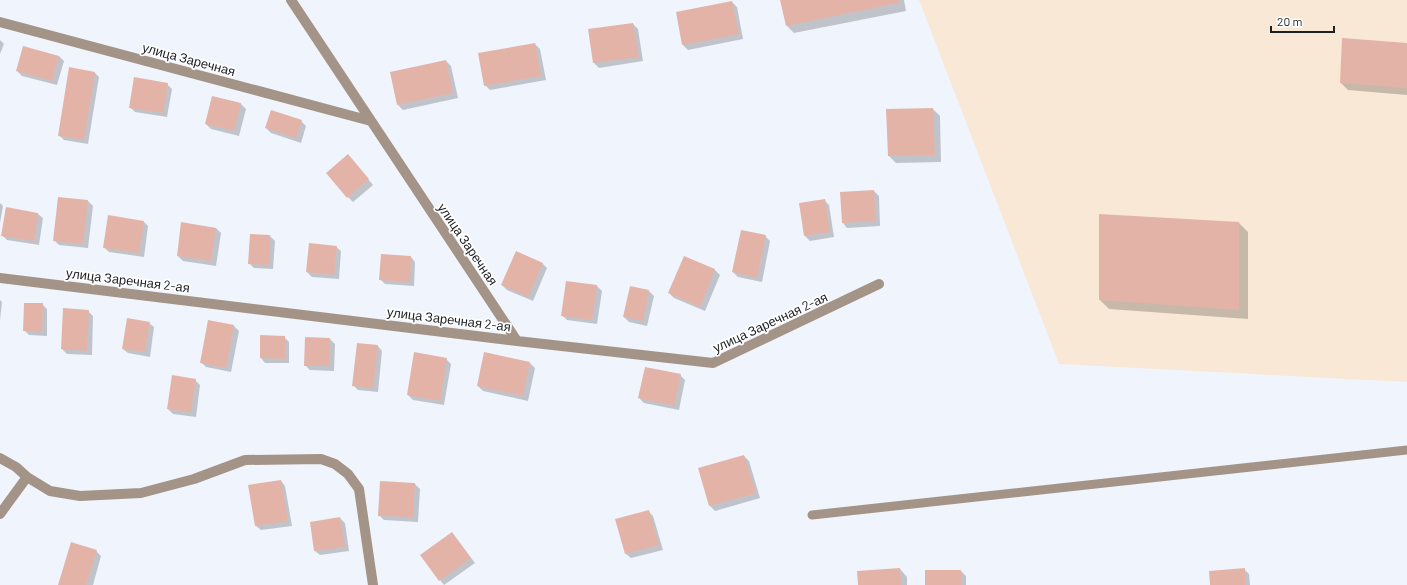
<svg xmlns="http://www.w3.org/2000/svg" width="1407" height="585" font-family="Barlow,sans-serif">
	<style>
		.industrial { fill: #f8e8d5 }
		.shadow { fill: #0003 }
		.building { fill: #e4b3a8 }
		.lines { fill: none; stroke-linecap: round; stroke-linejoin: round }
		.service { stroke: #a49487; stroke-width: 9 }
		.minor { stroke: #a49487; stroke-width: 10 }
		.labels { text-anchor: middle; stroke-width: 3.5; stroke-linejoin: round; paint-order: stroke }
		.street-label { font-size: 13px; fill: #1d1f23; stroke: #fff }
	</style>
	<rect width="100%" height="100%" fill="#f0f5fd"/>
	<path class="industrial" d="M919 0H1407V382L1059 364Z"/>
	<path class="shadow" d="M781 0H904L906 11 794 33 787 26Z
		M732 2 737 7 743 39 688 50 683 45Z
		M633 24 638 29 643 61 599 68 594 63Z
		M0 40 4 44 0 54Z
		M535 44 540 49 546 80 490 90 485 85Z
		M1407 44V95L1348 90 1341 83Z
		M59 56 64 61 57 85 22 76 17 71Z
		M446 61 451 66 458 98 403 110 398 105Z
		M94 72 99 77 88 144 64 140 59 135Z
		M167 84 172 89 167 117 135 112 130 107Z
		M212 97 241 104 246 109 239 136 211 129 206 124Z
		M933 109 940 116 941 162 896 163 889 156 887 110Z
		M301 121 306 126 301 143 271 133 266 128Z
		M353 161 373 185 353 202 348 197Z
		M874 191 879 196 880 226 847 228 843 223 841 193Z
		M824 200 829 205 834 237 810 241 805 236Z
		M88 201 93 206 88 248 59 245 54 240Z
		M0 203 3 206 0 223Z
		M6 208 38 214 43 218 39 245 7 240 2 235Z
		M1100 215 1239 223 1248 232V319L1109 309 1100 300Z
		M144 222 148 226 144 257 109 252 104 247Z
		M182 224 216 228 221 233 216 266 183 261 178 256Z
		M251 235 270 236 275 241 273 269 254 268 249 263Z
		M765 236 770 241 762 282 738 277 733 272Z
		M336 247 341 251 339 279 312 277 307 272Z
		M411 257 415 262 414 286 385 284 380 279Z
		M684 258 715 270 720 275 705 311 674 298 669 293Z
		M542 263 547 268 533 301 507 290 502 285Z
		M597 286 602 291 597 324 567 320 562 315Z
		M649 291 654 296 647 326 629 322 624 317Z
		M0 300 2 302 0 320Z
		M42 304 47 309V336L29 335 24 330Z
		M64 309 88 311 93 316 92 355 67 354 62 349Z
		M149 323 154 327 150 357 128 353 123 349Z
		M234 326 239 331 231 372 206 367 201 362Z
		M284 337 289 342V363H265L261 358Z
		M330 339 335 344 334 371 310 370 305 365Z
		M378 346 382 351 378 392 358 390 353 385Z
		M446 359 451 364 444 405 413 400 408 395Z
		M530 363 535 368 528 401 483 391 478 386Z
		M680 375 685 380 679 410 644 403 639 398Z
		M195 380 200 385 196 417 173 414 168 409Z
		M744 456 749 461 760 498 715 511 710 506Z
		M281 481 285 486 292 526 261 530 256 526Z
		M415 484 420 489 418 522 384 520 379 515Z
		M648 511 653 516 663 550 631 558 626 554Z
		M340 518 345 523 349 551 320 555 315 551Z
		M452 533 475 563 444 585 440 580Z
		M96 551 101 556 93 585H59Z
		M900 569 907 577V585H859Z
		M1244 569 1249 574 1250 585H1211Z
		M961 571 966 576V585H926Z"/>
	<path class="building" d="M780 0H899V3L786 26Z
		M732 1 739 34 682 45 676 12Z
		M633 23 639 57 593 63 588 29Z
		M1342 38 1407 43V88L1340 83Z
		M535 43 541 76 484 86 478 53Z
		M23 46 59 56 52 81 16 71Z
		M446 60 453 93 397 105 390 72Z
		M69 67 95 72 84 140 58 136Z
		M134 77 168 83 163 113 129 108Z
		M212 96 241 103 234 131 205 124Z
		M933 108 935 155 888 156 886 109Z
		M271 110 302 120 296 138 265 128Z
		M348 154 369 179 347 198 326 173Z
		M874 190 876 221 842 223 840 192Z
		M58 197 88 200 83 244 53 241Z
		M825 199 830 232 804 236 799 203Z
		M6 207 38 213 34 241 1 236Z
		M1099 214 1239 222V310L1099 300Z
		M108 215 144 221 139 253 103 248Z
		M181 222 216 228 211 261 177 256Z
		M741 230 766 235 757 278 732 272Z
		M250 234 270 235 269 265 248 264Z
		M309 243 337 246 334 275 306 272Z
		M516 251 543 263 528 297 501 285Z
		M381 254 411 256 410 282 379 280Z
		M684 256 715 269 700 307 668 293Z
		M566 281 597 285 592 320 561 316Z
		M630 286 649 290 643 321 623 317Z
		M24 303H43L42 332 23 331Z
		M63 308 89 310 87 351 61 349Z
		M127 318 150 322 145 352 122 349Z
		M208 320 234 325 226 368 200 363Z
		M260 335 285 336V359L260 358Z
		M305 337 330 338 329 366H304Z
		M357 343 378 345 373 388 352 386Z
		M414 352 447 358 440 401 407 395Z
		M484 352 530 362 523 396 477 386Z
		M645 367 681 374 674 406 638 398Z
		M172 375 196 379 191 412 167 409Z
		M744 455 756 493 709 506 698 468Z
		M281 480 288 521 255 526 248 485Z
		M380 481 415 483 413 517 378 516Z
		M649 510 659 545 625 554 615 519Z
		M340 517 345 547 314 551 310 522Z
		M452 532 471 558 439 581 420 555Z
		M71 542 97 550 86 585H58Z
		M900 568 901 585H858L857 571Z
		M1245 568V585H1210L1209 571Z
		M925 570H961V585H925Z"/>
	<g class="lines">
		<path class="service" d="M812 515 1407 450"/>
		<path class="minor" d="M291 0 517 341
			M0 22 371 121
			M0 278 517 341 713 363 879 284
			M0 458 16 467 27 477 50 491 80 496 141 493 194 479 245 460 321 459 335 464 348 474 359 489 373 585
			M0 514 27 477"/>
	</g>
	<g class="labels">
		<g class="street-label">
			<text transform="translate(189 59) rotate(15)" y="5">улица Заречная</text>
			<text transform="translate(468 244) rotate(56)" y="5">улица Заречная</text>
			<text transform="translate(128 280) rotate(7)" y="5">улица Заречная 2-ая</text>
			<text transform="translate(449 319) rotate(7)" y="5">улица Заречная 2-ая</text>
			<text transform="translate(770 322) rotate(-25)" y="5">улица Заречная 2-ая</text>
		</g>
	</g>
	<path d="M1271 26v6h63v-6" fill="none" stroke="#1d1f23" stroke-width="2"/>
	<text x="1277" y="26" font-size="12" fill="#1d1f23" stroke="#ffffff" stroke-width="3" paint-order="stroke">20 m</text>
</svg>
